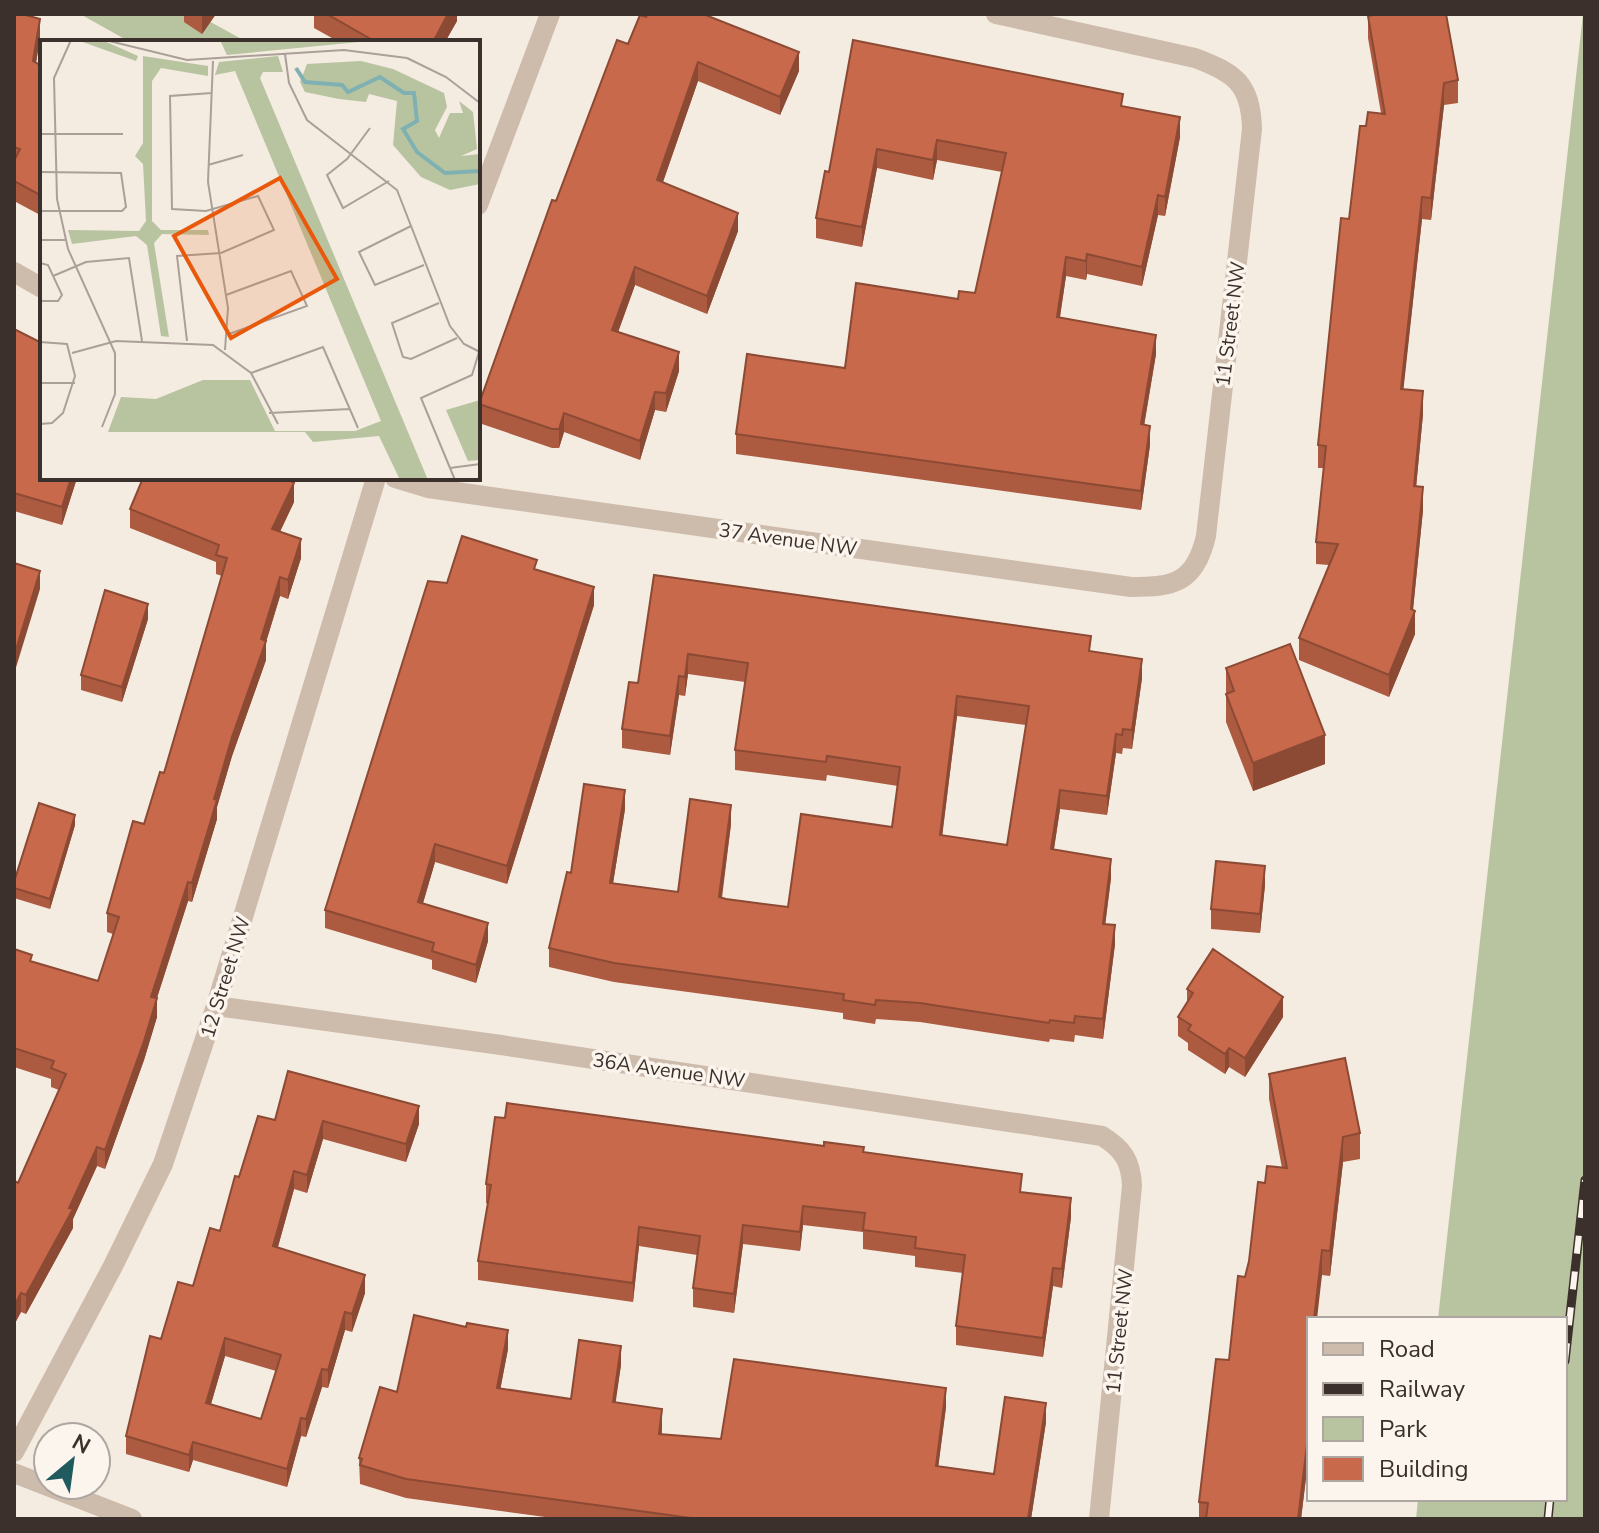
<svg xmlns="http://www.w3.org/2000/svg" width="1599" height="1533" font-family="'Nunito Sans',sans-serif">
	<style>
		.green { fill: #b8c4a0 }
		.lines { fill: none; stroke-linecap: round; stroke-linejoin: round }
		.street { stroke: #cdbbac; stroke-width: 20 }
		.rail-casing { stroke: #3b302b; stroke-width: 9 }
		.rail { stroke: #fbf5ee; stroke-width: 6; stroke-dasharray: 18; stroke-linecap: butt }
		.wall { fill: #ac5a40; fill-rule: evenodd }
		.shaded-wall { fill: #8c4a34 }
		.building { fill: #c8694b; stroke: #8c4a34; stroke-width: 2; fill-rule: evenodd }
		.labels { text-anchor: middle; stroke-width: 7; stroke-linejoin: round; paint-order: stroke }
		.street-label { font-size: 20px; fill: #3b302b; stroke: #fbf5ee }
		.inset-river { fill: none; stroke: #7fb0b2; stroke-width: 4 }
		.inset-road { fill: none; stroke: #aaa098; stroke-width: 2 }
		.view { fill: #e8590c; fill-opacity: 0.15; stroke: #e8590c; stroke-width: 4 }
		.inset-edge { fill: none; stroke: #3b302b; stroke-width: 4 }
	</style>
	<rect width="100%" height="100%" fill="#f4ebe1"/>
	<path class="green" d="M80 14H196L247 42H130Z
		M1583 14 1585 1519H1416L1418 1499H1565V1319H1438Z"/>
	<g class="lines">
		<path class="street" d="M478 205 550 14
			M14 272 42 288
			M395 478 428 488 1131 587C1174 587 1195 583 1206 536L1252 129C1251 84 1235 73 1195 58L996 14
			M216 1006 501 1045 1102 1136C1123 1149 1131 1161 1132 1186L1099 1519
			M14 1452 113 1266 163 1164 216 1006 376 478
			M14 1473 132 1519"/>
		<g class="rail-casing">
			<path id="rail" d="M1565 1361 1585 1180
				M1548 1519 1550 1499"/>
		</g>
		<use href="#rail" class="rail"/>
	</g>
	<path class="wall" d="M14 14 40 38 36 63 42 66V216L14 201Z
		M184 14H216L202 34 184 22Z
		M310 14H457V21L445 42H339L314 28V16Z
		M1368 16 1458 80V103L1444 105 1431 220 1422 219 1403 389 1423 414 1416 487 1423 510 1413 610 1415 634 1389 697 1299 660V638L1329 565 1316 564V542L1324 468H1318V445L1349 219 1366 126 1381 113 1368 38Z
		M853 40 1123 106 1180 137 1165 216 1158 215 1142 286 1087 274 1086 280 1066 276 1060 317 1156 354 1144 425 1150 445 1141 510 736 454V434L958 299 975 293 1002 172 937 160 933 180 877 168 862 247 816 238V218L829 172Z
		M628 44 799 71 780 115 698 81 663 182 738 231 707 314 635 285 618 332 679 371 666 412 655 410 640 460 564 432 559 448H552L479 423V404L556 201Z
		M14 329 42 478H77L62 525 14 511Z
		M294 502 280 532 301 558 288 599 280 596 266 642V660L232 756 217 807V819L192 902 188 901 157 998V1017L144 1060 105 1169 97 1166 73 1219V1228L26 1314 21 1312 14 1325V1183H18L59 1090 51 1087V1079L14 1067V949L32 962 98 981 113 934 107 932V913L144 824 164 773 222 576 216 574V562L130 528V509Z
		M537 570 594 605 507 884 435 862 423 903 488 941 476 983 432 969V960L325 928V910L447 583Z
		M654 575 1091 651 1142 678 1132 749 1123 748 1122 754 1116 753 1107 815 1060 809 1054 849 1111 878 1105 924 1115 944 1103 1039 1075 1035 1074 1042 1050 1039 1049 1042 920 1022 876 1019 875 1024 843 1019V1013L614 982 549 967V948L571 873 625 809 613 883 678 892 731 824 722 898 788 907 892 827 898 786 827 775 826 781 735 770V750L745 682 688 674 685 696 679 695 670 755 622 748V729L638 683ZM957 716 1026 725 1007 845 942 835Z
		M148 619 122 702 81 690V675Z
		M1226 668 1325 764 1253 791 1226 722Z
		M75 825 50 909 14 898V882Z
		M1265 885 1260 933 1211 929V909Z
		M1187 989 1283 1017 1245 1077 1229 1067 1225 1074 1188 1050V1043L1178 1036V1017L1187 1002Z
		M1269 1074 1360 1133V1159L1343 1162 1330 1276 1322 1275 1309 1319V1453L1301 1519H1199V1502L1265 1183 1282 1168 1269 1099Z
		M275 1120 419 1124 406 1162 323 1139 307 1193 294 1189 278 1247 365 1293 352 1332 345 1330 328 1388 322 1387 306 1437 301 1436 287 1487 193 1460 189 1472 126 1454V1436L161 1339 193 1286 220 1231 239 1177ZM225 1356 276 1371 261 1419 211 1404Z
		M864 1152 1022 1192 1071 1217 1062 1288 1053 1286 1043 1357 956 1345V1326L963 1273 915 1267V1256L863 1249V1232L803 1225 800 1251 743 1244 734 1313 693 1307V1288L697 1255 639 1246 633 1302 478 1280V1261L488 1204 486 1203V1184Z
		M508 1349 500 1389 571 1399 621 1365 615 1402 662 1428V1434L721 1439 946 1407 938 1466 994 1474 1046 1422 1031 1519H560L406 1498 360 1484 359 1458 397 1392Z"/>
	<path class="shaded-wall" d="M202 14H216L202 34Z
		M448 14H457V21L445 42H433Z
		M40 19V38L33 81V61Z
		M799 52V71L780 115V97Z
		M698 62V81L657 199V180Z
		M1444 83V105L1431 220V198Z
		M1180 117V137L1165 216V197Z
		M937 140V160L933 180V160Z
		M877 149V168L862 247V227Z
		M1158 195V215L1142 286V267Z
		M1422 197V219L1401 412V389Z
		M738 213V231L707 314V296Z
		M1087 254V274L1086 280V261Z
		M1066 257V276L1057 336V317Z
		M635 267V285L612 349V330Z
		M1156 335V354L1141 444V424Z
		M679 352V371L666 412V393Z
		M1423 391V414L1414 509V486Z
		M655 392V410L640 460V441Z
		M564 413V432L559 448V429Z
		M1150 426V445L1141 510V491Z
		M71 478H77L62 525V507Z
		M294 483V502L272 548V529Z
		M1423 487V510L1412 619 1415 611V634L1389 697V675L1411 609Z
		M301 539V558L288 599V580Z
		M40 571V589L14 674V656Z
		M280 577V596L266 642V660L232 756 217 807V819L192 902V883L214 799 232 737Z
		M594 587V605L507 884V866Z
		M148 604V619L122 702V687Z
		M688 654V674L685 696V677Z
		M1142 659V678L1132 749V730Z
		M679 676V695L670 755V736Z
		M957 696V716L940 854V835Z
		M1116 734V753L1107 815V796Z
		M1325 735V764L1253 791V763Z
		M625 790V809L610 902V883Z
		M1060 790V809L1051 868V849Z
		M731 805V824L719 916V897Z
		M75 815V825L50 909V899Z
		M435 844V862L418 920V902Z
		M1111 859V878L1103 943V924Z
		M1265 866V885L1260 933V914Z
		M188 882V901L151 1016V997Z
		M488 923V941L476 983V965Z
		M1115 925V944L1103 1039V1019Z
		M1283 997V1017L1245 1077V1058Z
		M157 998V1017L144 1060 105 1169V1150Z
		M1229 1048V1067L1225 1074V1054Z
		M419 1106V1124L406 1162V1144Z
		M323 1121V1139L307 1193V1175Z
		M1343 1137V1162L1330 1276V1251Z
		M97 1147V1166L73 1219V1228L26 1314V1295L69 1208Z
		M294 1171V1189L273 1264V1246Z
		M1071 1198V1217L1062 1288V1269Z
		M803 1206V1225L800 1251V1232Z
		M743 1225V1244L734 1313V1294Z
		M639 1227V1246L633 1302V1283Z
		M1322 1250V1275L1317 1319H1314Z
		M1053 1268V1286L1043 1357V1338Z
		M365 1275V1293L352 1332V1314Z
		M21 1293V1312L14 1325V1306Z
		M345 1312V1330L328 1388V1370Z
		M508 1330V1349L497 1407V1388Z
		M225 1338V1356L206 1421V1403Z
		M621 1346V1365L613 1421V1402Z
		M322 1369V1387L306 1437V1419Z
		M946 1388V1407L936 1485V1466Z
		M1046 1403V1422L1031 1519H1028Z
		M662 1409V1428L659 1453V1434Z
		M301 1418V1436L287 1487V1469Z
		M1309 1428V1453L1301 1519H1298Z
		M193 1442V1460L189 1472V1455Z"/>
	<path class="building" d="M14 14H22L40 19 33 61 42 66V196L14 181V161L20 149 14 147Z
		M327 14H448L433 42H376Z
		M648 14H703L799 52 780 97 698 62 657 180 738 213 707 296 635 267 612 330 679 352 666 393 655 392 640 441 564 413 559 429H552L479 404 552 200 556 201 617 40 628 44 640 15 646 17Z
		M1379 14H1446L1458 80 1444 83 1431 198 1422 197 1401 389 1423 391 1414 486 1423 487 1411 609 1415 611 1389 675 1299 638 1338 544 1316 542 1326 446 1318 445 1341 218 1349 219 1360 126H1366L1368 112 1385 114 1368 16Z
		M853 40 1123 94 1121 106 1180 117 1165 197 1158 195 1142 267 1087 254 1086 261 1066 257 1057 317 1156 335 1141 424 1150 426 1141 491 736 434 747 354 845 368 856 283 958 299 959 291 975 293 1006 153 937 140 933 160 877 149 862 227 816 218 825 171 829 172Z
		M14 329 42 343V478H71L62 507 14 493Z
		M143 478H285L294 483 272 529 301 539 288 580 280 577 261 639 266 641 232 737 214 799 217 800 192 883 188 882 151 997 157 998 144 1041 105 1150 97 1147 69 1208 73 1209 26 1295 21 1293 14 1306V1183L15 1181 18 1183 66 1074 51 1068 54 1061 14 1048V949L32 955 30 961 98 981 119 917 107 913 133 821 144 824 160 772 164 773 227 558 216 555 219 545 130 509Z
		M462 536 537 560 534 569 594 587 507 866 435 844 418 902 488 923 476 965 432 951 434 943 325 910 428 581 447 583Z
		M14 563 40 571 14 656Z
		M654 575 1091 636 1089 651 1142 659 1132 730 1123 729 1122 735 1116 734 1107 796 1060 790 1051 849 1111 859 1103 924 1115 925 1103 1019 1075 1016 1074 1023 1050 1020 1049 1023 920 1003 876 1000 875 1005 843 1000 844 994 614 963 549 948 567 872 571 873 584 784 625 790 610 883 678 892 690 799 731 805 719 897 726 899 788 907 801 814 892 827 900 767 827 756 826 762 735 750 748 663 688 654 685 677 679 676 670 736 622 729 629 682 638 683ZM957 696 1029 706 1007 845 940 835Z
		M105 590 148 604 122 687 81 675Z
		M1290 644 1325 735 1253 763 1226 694 1234 691 1226 668Z
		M39 803 75 815 50 899 14 888V882Z
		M1216 861 1265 866 1260 914 1211 909Z
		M1213 949 1283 997 1245 1058 1229 1048 1225 1054 1188 1030 1191 1025 1178 1017 1193 993 1187 989Z
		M1345 1058 1360 1133 1343 1137 1330 1251 1322 1250 1314 1319H1309V1428L1298 1519H1206L1208 1503 1199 1502 1216 1359 1229 1360 1238 1276 1245 1277 1249 1261 1258 1182 1265 1183 1267 1166 1287 1168 1269 1074Z
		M288 1071 419 1106 406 1144 323 1121 307 1175 294 1171 273 1246 365 1275 352 1314 345 1312 328 1370 322 1369 306 1419 301 1418 287 1469 193 1442 189 1455 126 1436 150 1336 161 1339 178 1282 193 1286 210 1228 220 1231 235 1176 239 1177 258 1116 275 1120ZM225 1338 281 1355 261 1419 206 1403Z
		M507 1103 824 1146V1142L864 1147 863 1152 1022 1174 1020 1192 1071 1198 1062 1269 1053 1268 1043 1338 956 1326 965 1255 915 1248 916 1237 863 1230 865 1213 803 1206 800 1232 743 1225 734 1294 693 1288 700 1236 639 1227 633 1283 478 1261 491 1185 486 1184 495 1117 505 1118Z
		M414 1315 466 1327 467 1323 508 1330 497 1388 571 1399 579 1340 621 1346 613 1402 662 1409 659 1434 721 1439 734 1359 946 1388 936 1466 994 1474 1005 1397 1046 1403 1028 1519H698L406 1479 360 1465 362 1459 359 1458 380 1387 397 1392Z"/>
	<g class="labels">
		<g class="street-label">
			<text transform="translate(1230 324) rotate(-83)" y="7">11 Street NW</text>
			<text transform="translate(788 539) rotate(8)" y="7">37 Avenue NW</text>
			<text transform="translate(225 977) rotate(-73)" y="7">12 Street NW</text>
			<text transform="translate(669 1070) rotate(8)" y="7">36A Avenue NW</text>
			<text transform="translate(1119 1331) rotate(-84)" y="7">11 Street NW</text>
		</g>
	</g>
	<g transform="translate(40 40)">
		<rect width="440" height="440" fill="#f4ebe1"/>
		<path d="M37 0H62L98 16 96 21ZM180 0H329V1L187 15ZM103 16 168 26V36L121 28 112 41V181L121 190H168L169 195 122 194 114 203 129 297 121 296 107 205 96 196 32 204 28 190 99 191 106 181 103 124 95 116 103 103ZM238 16 243 32H223L220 38 388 440H360L339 396 273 402 265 392H68L81 357 116 359 163 340H210L235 391H315L341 381 195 31 175 35 179 22ZM321 21 353 29 404 53 407 67 395 90 399 98 410 73H423L419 61 433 72 437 109 421 116 440 114V144L410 150 381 137 353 105 357 61 329 54 326 62 299 59 265 52 260 42 267 24ZM440 360V420L428 421 406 370Z" fill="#b8c4a0"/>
		<path class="inset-river" d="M256 28 265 42 302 45 308 52 340 37 364 53H374L377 81 363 89 377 112 405 133 440 131"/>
		<path class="inset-road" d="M31 0 14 38 17 159 28 209 75 313V354L62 387M65 0 147 20 304 10 367 18M245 14 249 43 267 80 357 150 410 286 424 304 440 312M367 18 406 37 440 63M173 21 168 142 188 268 185 310M330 88 307 119 287 135 303 168 349 141M0 94H83M168 125 203 115M0 132 81 133 86 167 82 171H0M371 186 319 212 335 245 384 225M0 200H25M0 223 8 225 22 255 18 261H0M13 236 46 222 89 218 102 301M186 255 251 231 267 266 189 294M399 263 352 283 363 317 371 319 417 298M147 301 137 216 181 213 234 190 218 156 166 171 132 169 130 56 172 53M0 302 27 304 35 336 23 373 12 383 0 384M32 313 76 301 173 305 211 333 238 384M211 333 283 307 318 388M0 343H35M229 373 310 369M410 428 440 424M415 440 381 358 432 335 439 312"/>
		<path class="view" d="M240 138 297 239 191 298 134 196Z"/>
		<rect width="440" height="440" class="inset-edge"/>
	</g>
	<rect width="1599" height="1533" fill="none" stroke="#3b302b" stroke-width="32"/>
	<rect x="1307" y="1317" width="260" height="184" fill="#fbf5ee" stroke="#aea6a0" stroke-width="2"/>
	<rect x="1323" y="1343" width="40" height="12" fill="#cdbbac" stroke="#aea6a0" stroke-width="2"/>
	<text x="1379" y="1357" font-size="24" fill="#3b302b">Road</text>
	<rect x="1323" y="1383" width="40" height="12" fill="#3b302b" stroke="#aea6a0" stroke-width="2"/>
	<text x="1379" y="1397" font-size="24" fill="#3b302b">Railway</text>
	<rect x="1323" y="1417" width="40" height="24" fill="#b8c4a0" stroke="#aea6a0" stroke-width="2"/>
	<text x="1379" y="1437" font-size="24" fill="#3b302b">Park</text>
	<rect x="1323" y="1457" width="40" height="24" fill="#c8694b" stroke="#aea6a0" stroke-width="2"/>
	<text x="1379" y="1477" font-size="24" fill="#3b302b">Building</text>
	<g transform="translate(72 1461) rotate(29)"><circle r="38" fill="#fbf5ee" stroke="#aea6a0" stroke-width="2"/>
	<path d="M0-6L14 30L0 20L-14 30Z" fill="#1f5a5e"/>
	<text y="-12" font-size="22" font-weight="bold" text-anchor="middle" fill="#3b302b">N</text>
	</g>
</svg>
